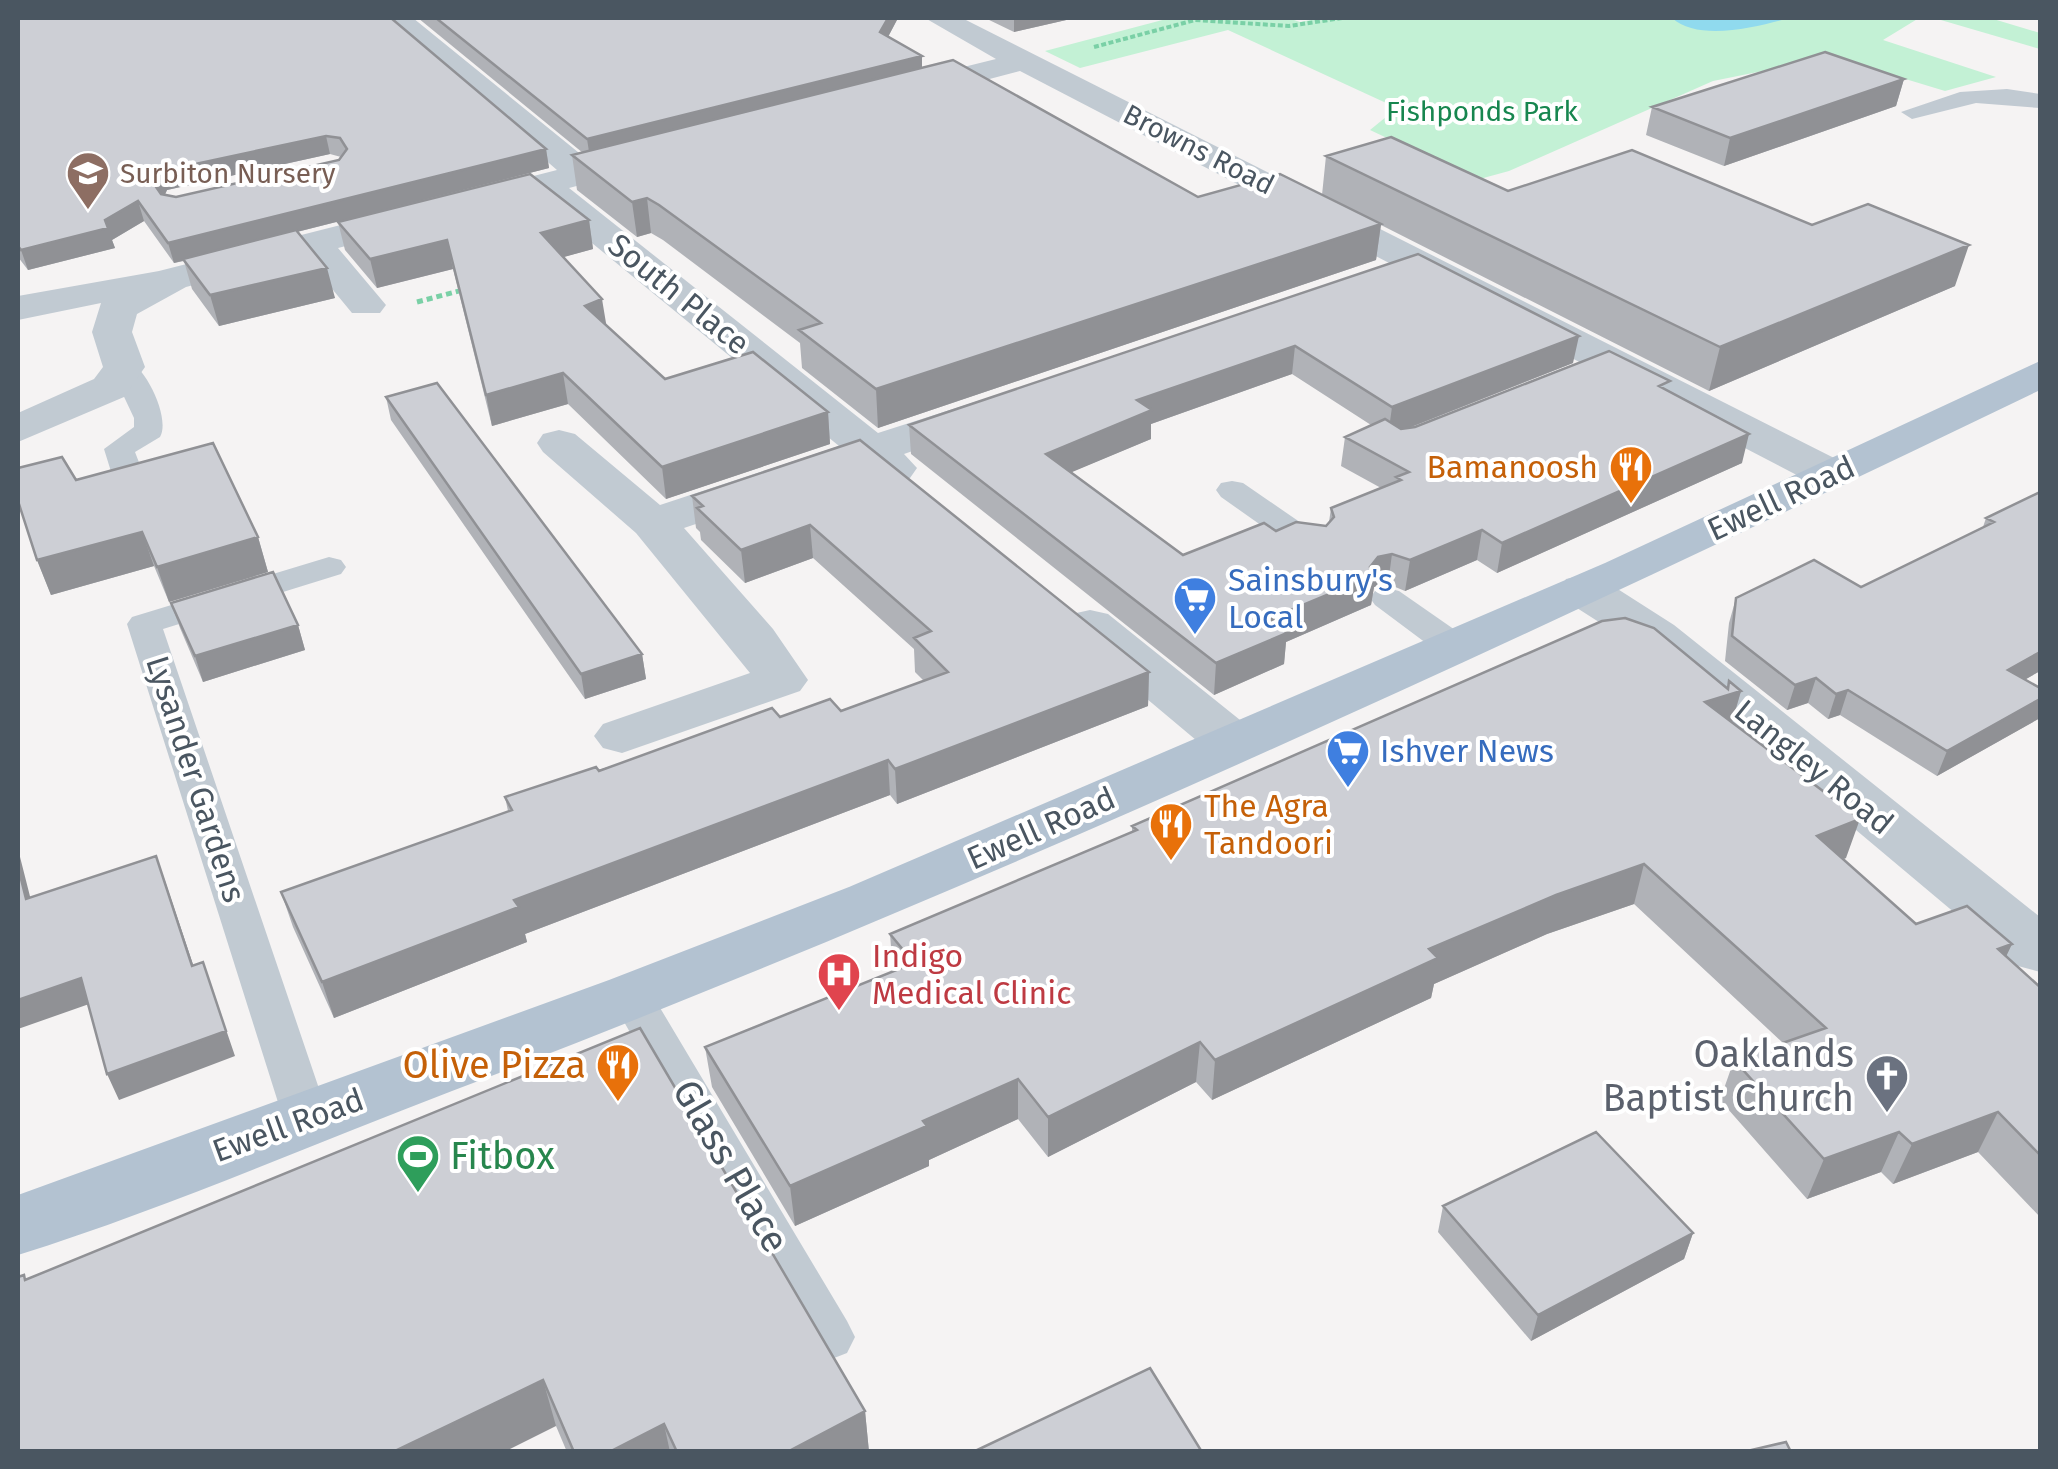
<svg xmlns="http://www.w3.org/2000/svg" width="2058" height="1469" font-family="'Fira Sans',sans-serif">
	<style>
		.green { fill: #c3f1d5 }
		.water { fill: #90daee }
		.lines { fill: none; stroke-linecap: round; stroke-linejoin: round }
		.path-far1 { stroke: #7ad0a6; stroke-width: 4; stroke-dasharray: 5 2.5; stroke-linecap: butt }
		.path { stroke: #7ad0a6; stroke-width: 5; stroke-dasharray: 6 4; stroke-linecap: butt }
		.lane { fill: #c1cad2; fill-rule: evenodd }
		.street { fill: #c1cad2; fill-rule: evenodd }
		.primary { fill: #b3c2d1; fill-rule: evenodd }
		.wall { fill: #b0b2b7; fill-rule: evenodd }
		.shaded-wall { fill: #909195 }
		.building { fill: #cdcfd5; stroke: #909195; stroke-width: 2.5; fill-rule: evenodd }
		.labels { text-anchor: middle; stroke-width: 8; stroke-linejoin: round; paint-order: stroke }
		.far-park-label { font-size: 28px; fill: #17864f; stroke: #fff }
		.far-street-label { font-size: 28px; fill: #4a5661; stroke: #fff }
		.far-education-label { font-size: 28px; fill: #785e54; stroke: #fff; text-anchor: start }
		.street-label { font-size: 32px; fill: #4a5661; stroke: #fff }
		.food-label { font-size: 32px; fill: #c56008; stroke: #fff; text-anchor: end }
		.shop-label { font-size: 32px; fill: #366cbe; stroke: #fff; text-anchor: start }
		.health-label { font-size: 32px; fill: #be3a42; stroke: #fff; text-anchor: start }
		.near-worship-label { font-size: 38px; fill: #5b616d; stroke: #fff; text-anchor: end }
		.near-food-label { font-size: 38px; fill: #c56008; stroke: #fff; text-anchor: end }
		.near-leisure-label { font-size: 38px; fill: #27864d; stroke: #fff; text-anchor: start }
		.near-street-label { font-size: 38px; fill: #4a5661; stroke: #fff }
	</style>
	<rect width="100%" height="100%" fill="#f5f3f3"/>
	<path class="green" d="M1170 18H1288L1300 22 1321 18H1919L1883 40 1996 77 1945 91 1833 57 1713 81 1509 171 1476 180 1370 130 1397 108 1228 30 1080 68 1045 51Z
		M1934 18H1990L2040 33V49Z"/>
	<path class="water" d="M1672 18H1789C1758 27 1698 42 1672 18Z"/>
	<g class="lines">
		<path class="path-far1" d="M1094 47 1195 20 1289 26 1342 18"/>
		<path class="path" d="M417 302 463 290"/>
		<path class="lane" d="M2007 89 2040 94V108L1976 103 1912 119 1901 112 1960 92Z
			M124 358C145 364 171 418 160 437L135 452 145 478 129 487 113 478 104 449 134 427V418L110 367Z
			M1232 481 1243 483 1323 538 1327 545 1323 552H1299L1221 497 1216 490 1221 483Z
			M329 557 341 560 346 567 341 574 163 629 329 1118 323 1131 306 1136 289 1131 283 1118 127 624 132 617Z
			M1387 588 1399 591 1468 639 1473 647 1468 655H1442L1375 605 1370 598 1375 591Z
			M632 981 647 986 847 1321 855 1337 847 1353 829 1360 811 1353 610 997 617 986Z"/>
		<path class="street" d="M381 18H413L589 161 648 147 660 150 665 157 660 164 569 188 878 433 981 400 996 404 1003 413 996 422 904 454 917 468 910 478C891 483 880 480 865 467L684 528 773 629 808 680 800 691 622 753 603 748 594 736 603 724 750 673 636 533 543 452 537 443 543 434 559 430 575 434 660 505 839 446 536 197 338 248 386 305 380 313H352L305 256 186 287 137 314 132 332 145 367 124 397 18 442V413L94 379 103 367 92 332 101 303 18 320V296L159 271 557 170Z
			M925 18H962L1846 464 1853 474 1846 484 1830 488 1814 484 1020 71 906 101 895 98 890 91 895 84 996 59Z
			M1584 575 1602 579 1674 625 2040 917V972L2018 966 1638 647 1566 601 1559 590 1566 579Z
			M1090 610 1108 614 1255 732 1263 744 1255 756 1235 762 1215 756 1072 636 1064 625 1072 614Z"/>
		<path class="primary" d="M2040 361V390C1519 641 993 885 452 1091 308 1146 164 1209 18 1255V1195L609 980 849 887 1605 563Z"/>
	</g>
	<path class="wall" d="M18 18 546 149 549 168 297 232 335 298 219 326 192 289 184 261 174 263 144 221 112 240 115 248 28 270 18 257ZM330 154 341 157 339 160 176 197 165 195 167 190Z
		M418 18H898L888 37 922 68 1198 197 1322 195 1326 156 1508 191 1955 286 1709 391 1381 225 1376 260 878 428 802 368 800 343 663 240 651 233 637 237 577 190 572 155 583 153Z
		M985 18H1075L1014 32Z
		M1904 79 1896 106 1724 166 1646 135 1652 107Z
		M589 220 593 249 563 257 606 325 665 379 828 412 830 444 666 499 568 404 492 426 453 269 377 288 345 250 338 222Z
		M1418 254 1573 363 1409 428 1668 390 1742 463 1497 573 1477 560 1405 591 1388 584 1374 587 1371 605 1286 642 1284 664 1214 695 911 454 909 425ZM1292 374 1371 425 1345 437 1341 466 1381 488 1331 508 1329 522 1326 526 1276 531 1183 555 1071 472 1151 439V424Z
		M386 397 642 654 646 679 585 699 391 420Z
		M860 440 1149 672 1148 706 897 804 890 795 525 934 527 942 334 1018 293 927 281 892 508 811 505 797 780 717 841 711 924 681 915 672 914 649 813 558 745 583 701 540 700 532 696 528 692 496Z
		M76 480 258 537 268 572 169 602 154 566 51 595 37 560Z
		M2040 492V671L2026 679 2040 718 1937 776 1840 715 1828 719 1808 703 1787 710 1725 661 1729 623 1736 598 1861 587 1983 527 1986 518Z
		M171 603 298 625 305 650 203 682 180 628Z
		M1729 681 1741 691 1732 722 1846 858 1843 859 1916 924 2012 944 2006 956 2040 987V1217L1978 1152 1893 1184 1881 1172 1807 1199 1720 1100 1734 1060 1783 1043 1634 904 1547 934 1434 984 1431 998 1212 1100 1196 1082 1048 1157 1018 1119 929 1160V1166L795 1226 712 1087 705 1047 893 972 890 934 1132 832V826L1727 688Z
		M1443 1206 1693 1233 1684 1259 1531 1341 1438 1232Z
		M26 1279 865 1411 869 1452H567L556 1426Z"/>
	<path class="shaded-wall" d="M888 18H898L881 50 880 32Z
		M1014 18H1075L1014 32Z
		M922 56V74L590 158 587 139Z
		M1904 79 1896 106 1724 166 1730 138Z
		M326 136 330 154 167 190 160 204 154 184 162 171Z
		M546 149 549 168 174 263 168 243Z
		M647 198 651 233 637 237 632 202Z
		M138 201 144 221 112 240 115 248 28 270 21 250 105 220Z
		M589 220 593 249 546 262 541 233Z
		M1381 224 1376 260 878 428 876 389Z
		M447 240 453 269 377 288 370 259Z
		M1969 245 1955 286 1709 391 1720 347Z
		M327 268 335 298 219 326 210 295Z
		M602 299 607 329 585 306Z
		M1579 336 1573 363 1388 436 1392 407Z
		M1295 346 1292 374 1151 424V439L1046 483V454L1137 400Z
		M563 373 568 404 492 426 486 395Z
		M828 412 830 444 666 499 662 467Z
		M1749 434 1742 463 1497 573 1502 543Z
		M810 525 813 558 745 583 741 550Z
		M1482 530 1477 560 1405 591 1410 560Z
		M142 532 154 566 51 595 37 560Z
		M258 537 268 572 169 602 157 567Z
		M1392 554 1388 584 1374 587 1371 605 1286 642 1284 664 1214 695 1216 663 1269 619 1370 567 1378 557Z
		M298 625 305 650 203 682 195 656Z
		M2040 652V671L1998 695 2008 670Z
		M642 654 646 679 585 699 581 674Z
		M1149 672 1148 706 897 804 895 769Z
		M1816 678 1808 703 1787 710 1795 685Z
		M1848 690 1840 715 1828 719 1836 694Z
		M1741 691 1730 729 1705 702Z
		M2040 699V718L1937 776 1947 751Z
		M888 760 890 795 525 934 527 942 334 1018 322 982 514 900Z
		M1860 819 1846 858 1803 875 1817 836Z
		M18 849 37 924 26 899 18 867Z
		M156 856 165 881 202 991 192 966Z
		M1644 864 1634 904 1547 934 1434 984 1431 998 1212 1100 1215 1060 1429 949 1556 895Z
		M2012 944 1993 984 1998 949Z
		M203 962 235 1056 119 1100 107 1074Z
		M81 978 92 1003 18 1029V1000Z
		M1200 1042 1196 1082 1048 1157V1117Z
		M1018 1079V1119L929 1160V1166L795 1226 790 1186 923 1121Z
		M1998 1112 1978 1152 1893 1184 1912 1144Z
		M1899 1132 1881 1172 1807 1199 1824 1159Z
		M1693 1233 1684 1259 1531 1341 1538 1315Z
		M543 1380 556 1426 504 1452H393Z
		M865 1411 869 1452H787Z
		M664 1424 670 1452H609Z"/>
	<path class="building" d="M18 18H391L546 149 168 243 138 201 105 220 108 228 21 250 18 246ZM326 136 340 138 347 149 339 160 176 197 161 194 154 184 162 171Z
		M436 18H888L880 32 922 56 587 139Z
		M1825 52 1904 79 1730 138 1652 107Z
		M953 60 1198 197 1280 174 1381 224 876 389 799 330 821 323 659 205 647 198 632 202 572 155Z
		M1391 137 1508 191 1632 150 1812 225 1868 204 1969 245 1720 347 1326 156Z
		M530 174 589 220 541 233 602 299 585 306 665 379 753 352 828 412 662 467 563 373 486 395 447 240 370 259 338 222Z
		M296 230 327 268 210 295 183 259Z
		M1418 254 1579 336 1392 407 1295 346 1137 400 1152 410 1046 454 1183 555 1264 523 1276 531 1296 522 1326 526 1334 517 1331 508 1401 480 1396 477 1409 472 1345 437 1385 419 1401 429 1415 427 1609 351 1670 381 1659 386 1749 434 1502 543 1482 530 1410 560 1392 554 1378 557 1370 567 1375 575 1269 619 1287 633 1216 663 909 425Z
		M437 383 642 654 581 674 386 397Z
		M860 440 1149 672 895 769 888 760 514 900 519 907 322 982 281 892 512 810 505 797 596 767 599 771 772 708 780 717 830 699 841 711 948 672 914 638 931 631 810 525 741 550 697 508 703 506 692 496Z
		M213 443 258 537 157 567 142 532 37 560 18 501V468L62 457 76 480Z
		M2040 492V652L2008 670 2040 688V699L1947 751 1848 690 1836 694 1816 678 1795 685 1732 636 1736 598 1814 560 1861 587 1994 522 1986 518Z
		M273 572 298 625 195 656 171 603Z
		M1625 618 1654 628 1728 689 1729 681 1741 691 1705 702 1860 819 1817 836 1916 924 1967 906 2012 944 1998 949 2040 987V1155L1998 1112 1912 1144 1899 1132 1824 1159 1734 1060 1826 1028 1644 864 1556 895 1429 949 1438 958 1215 1060 1200 1042 1048 1117 1018 1079 923 1121 927 1126 790 1186 705 1047 914 963 890 934 1137 830 1132 826 1602 621Z
		M156 856 192 966 203 962 226 1031 107 1074 81 978 18 1000V867L26 899Z
		M640 1028 865 1411 787 1452H677L664 1424 609 1452H574L543 1380 393 1452H18V1277L24 1275 25 1280Z
		M1596 1132 1693 1233 1538 1315 1443 1206Z
		M1150 1368 1202 1452H973Z
		M1786 1442 1791 1452H1743Z"/>
	<defs>
		<g id="school-pin" transform="scale(2.25)"><path d="M0 17L-7.5 6A9.5 9.5 0 1 1 7.5 6Z" fill="#8d6e63" stroke="#fff"/><path d="M0-5L7-2L0 1L-7-2ZM-4 1L0 2.5L4 1V4Q0 6-4 4Z" fill="#fff"/></g>
		<g id="restaurant-pin" transform="scale(2.25)"><path d="M0 17L-7.5 6A9.5 9.5 0 1 1 7.5 6Z" fill="#e8710a" stroke="#fff"/><path d="M-5-6h1v4h1v-4h1v4h1v-4h1v5L-1.5 .5V6h-2V.5L-5-1ZM5-6V6H3V1.5H1.5Q1.5-4 5-6Z" fill="#fff"/></g>
		<g id="supermarket-pin" transform="scale(2.25)"><path d="M0 17L-7.5 6A9.5 9.5 0 1 1 7.5 6Z" fill="#3f7fe0" stroke="#fff"/><path d="M-6-5.5h2.5l.6 2H6L4.5 2H-2.5L-4.4-4H-6ZM-1.5 3.2a1.3 1.3 0 1 0 .1 0ZM3 3.2a1.3 1.3 0 1 0 .1 0Z" fill="#fff"/></g>
		<g id="hospital-pin" transform="scale(2.25)"><path d="M0 17L-7.5 6A9.5 9.5 0 1 1 7.5 6Z" fill="#e0444e" stroke="#fff"/><path d="M-5-5h3v3.5h4V-5h3V5h-3V1.5h-4V5h-3Z" fill="#fff"/></g>
		<g id="church-pin" transform="scale(2.25)"><path d="M0 17L-7.5 6A9.5 9.5 0 1 1 7.5 6Z" fill="#6b7280" stroke="#fff"/><path d="M-1.2-6h2.4v3.5h3.3v2.4h-3.3V6h-2.4V-.1h-3.3v-2.4h3.3Z" fill="#fff"/></g>
		<g id="stadium-pin" transform="scale(2.25)"><path d="M0 17L-7.5 6A9.5 9.5 0 1 1 7.5 6Z" fill="#2e9e5b" stroke="#fff"/><path d="M0-5a6.5 5 0 1 0 0 10a6.5 5 0 1 0 0-10ZM-3.5-1.8h7v3.6h-7Z" fill="#fff"/></g>
	</defs>
	<g fill-rule="evenodd">
		<use href="#school-pin" x="88" y="173"/>
		<use href="#restaurant-pin" x="1631" y="467"/>
		<use href="#supermarket-pin" x="1195" y="598"/>
		<use href="#supermarket-pin" x="1348" y="751"/>
		<use href="#restaurant-pin" x="1171" y="824"/>
		<use href="#hospital-pin" x="839" y="974"/>
		<use href="#restaurant-pin" x="618" y="1065"/>
		<use href="#church-pin" x="1887" y="1076"/>
		<use href="#stadium-pin" x="418" y="1156"/>
	</g>
	<g class="labels">
		<g class="far-park-label">
			<text x="1482" y="121">Fishponds Park</text>
		</g>
		<g class="far-street-label">
			<text transform="translate(1199 149) rotate(27)" y="10">Browns Road</text>
		</g>
		<g class="far-education-label">
			<text x="120" y="183">Surbiton Nursery</text>
		</g>
		<g class="street-label">
			<text transform="translate(679 294) rotate(39)" y="11">South Place</text>
			<text transform="translate(1781 498) rotate(-25)" y="11">Ewell Road</text>
			<text transform="translate(1814 767) rotate(39)" y="11">Langley Road</text>
			<text transform="translate(196 779) rotate(72)" y="11">Lysander Gardens</text>
			<text transform="translate(1041 828) rotate(-24)" y="11">Ewell Road</text>
			<text transform="translate(288 1125) rotate(-20)" y="11">Ewell Road</text>
		</g>
		<g class="food-label">
			<text x="1598" y="478">Bamanoosh</text>
			<text x="1204" y="817" text-anchor="start">The Agra<tspan x="1204" dy="37">Tandoori</tspan></text>
		</g>
		<g class="shop-label">
			<text x="1228" y="591">Sainsbury's<tspan x="1228" dy="37">Local</tspan></text>
			<text x="1380" y="762">Ishver News</text>
		</g>
		<g class="health-label">
			<text x="872" y="967">Indigo<tspan x="872" dy="37">Medical Clinic</tspan></text>
		</g>
		<g class="near-worship-label">
			<text x="1854" y="1067">Oaklands<tspan x="1854" dy="44">Baptist Church</tspan></text>
		</g>
		<g class="near-food-label">
			<text x="586" y="1078">Olive Pizza</text>
		</g>
		<g class="near-leisure-label">
			<text x="450" y="1169">Fitbox</text>
		</g>
		<g class="near-street-label">
			<text transform="translate(731 1166) rotate(60)" y="13">Glass Place</text>
		</g>
	</g>
	<rect width="2058" height="1469" fill="none" stroke="#4a5661" stroke-width="40"/>
</svg>
